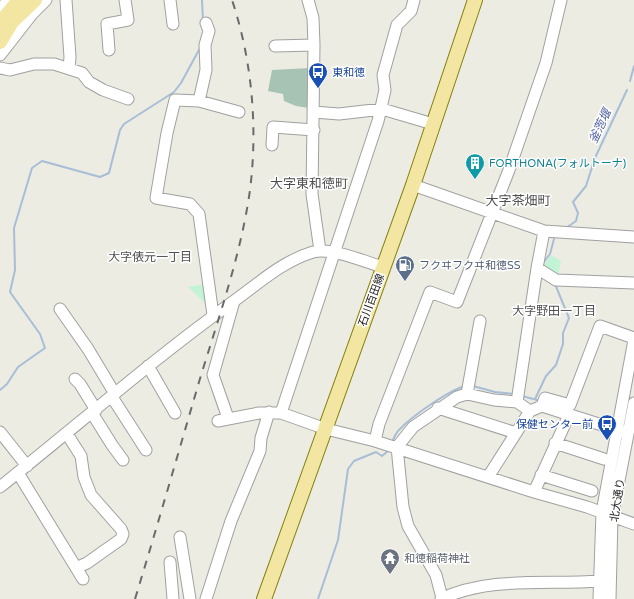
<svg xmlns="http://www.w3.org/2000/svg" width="634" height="599" font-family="'Varela Round','Noto Sans JP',sans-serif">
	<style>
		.cemetery { fill: #a6c3b3 }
		.park { fill: #c3f3d5 }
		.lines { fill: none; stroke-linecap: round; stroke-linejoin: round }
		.stream { stroke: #a7bed6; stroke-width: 2 }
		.minor-casing { stroke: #a0a0a0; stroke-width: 13 }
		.major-casing { stroke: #85800f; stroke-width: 16 }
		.minor { stroke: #fff; stroke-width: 11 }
		.major { stroke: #f2e6a2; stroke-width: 14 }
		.rail { stroke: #6a6a6a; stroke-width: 2; stroke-dasharray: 8 8; stroke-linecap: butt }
		.labels { text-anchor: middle; stroke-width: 3; stroke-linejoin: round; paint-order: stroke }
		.transit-label { font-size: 11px; fill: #164399; stroke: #fff; text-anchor: start }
		.culture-label { font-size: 11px; fill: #0d838f; stroke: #fff; text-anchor: start }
		.service-label { font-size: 11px; fill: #4e5e75; stroke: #fff; text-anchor: start }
		.street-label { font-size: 11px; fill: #1c1c1c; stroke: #fff }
		.worship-label { font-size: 11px; fill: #5b616d; stroke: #fff; text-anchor: start }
		.water-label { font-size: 12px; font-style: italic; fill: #5363a1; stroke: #fff }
		.neighbourhood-label { font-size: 12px; fill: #4f4f4f; stroke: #fff }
		.quarter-label { font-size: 13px; fill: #4f4f4f; stroke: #fff }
	</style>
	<rect width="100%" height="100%" fill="#ecece3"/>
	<path class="cemetery" d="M310 68 309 108 296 106 284 101 283 94 268 91 272 70Z"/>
	<path class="park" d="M551 255 561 261 558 276 543 266Z
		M205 284 209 307 188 287Z"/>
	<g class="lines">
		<path class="stream" d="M202 0 203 21
			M630 81 634 66
			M566 228 576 221 578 213 573 202 586 186 595 158 627 90
			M543 263 550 254 554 239
			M473 386 495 392 514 394
			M0 390 7 384 18 367 45 348 40 334 10 292 15 270 14 228 32 168 42 161 100 177 109 173 120 130 124 124 174 92 181 83 200 48
			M522 396 541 401
			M535 399 546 376 556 365 563 344V333L569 318 555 284
			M392 442C394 438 396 432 400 429 412 416 448 391 465 386
			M318 599 338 540 348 469 354 461 376 452 382 456 388 451"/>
		<g class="minor-casing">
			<path id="minor" d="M66 0 70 57 69 69
				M170 0 173 24
				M308 0 313 18 314 45 312 194 320 251
				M0 10 8 0
				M275 46 314 45
				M109 50 107 24 128 20 125 0
				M0 55 32 14 46 0
				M0 68 10 70 34 64H54L82 73 89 82 103 90 128 99
				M199 101 206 70 205 45 209 31 206 23
				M314 112 339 114 382 109 433 124
				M272 145 273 127 314 130
				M413 185 544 231 634 237
				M537 268 556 280 634 283
				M60 309 88 349 115 394
				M213 315 199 214 190 204 156 198 167 133 175 100 199 101 239 112
				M148 366 175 413
				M75 379 80 384 96 410
				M467 394 480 321
				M112 397 146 450
				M517 402 537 268 544 231
				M542 406 545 398 570 405 600 326 634 338
				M438 408 516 433
				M92 413 112 445 123 460
				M281 413 378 121 385 90 383 75 397 25 411 11 414 0
				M228 418 213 375 234 301
				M218 421 259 413H281L326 429 375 441 534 492 587 507 634 524
				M0 432 27 466
				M67 434 81 456 84 477 91 495 121 529 123 534 121 539 87 563 76 568
				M375 441 379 424 430 292 457 302 509 170 546 63 561 0
				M555 443 604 459
				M18 473 83 579
				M541 475 592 491
				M488 477 530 411 542 406 624 432
				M0 487C78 425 153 359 234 301 259 283 283 261 313 252 332 247 365 262 383 267
				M534 492 569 415
				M180 537 190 599
				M170 562 173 599
				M442 598 436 575 408 526 403 507 397 447 413 427 457 397 467 394 494 400 517 402 530 411
				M206 599 231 521 260 451 261 438 269 412
				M441 599C490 576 547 585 599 581
				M599 599 602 512 634 340
				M610 599 612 517 634 403"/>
		</g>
		<g class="major-casing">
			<path id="major" d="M0 23 19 0
				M0 42 12 22 35 0
				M264 599 413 185 475 0"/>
		</g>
		<use href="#minor" class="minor"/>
		<use href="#major" class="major"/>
		<path class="rail" d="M135 599C157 527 178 454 199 382 218 319 241 255 250 190 258 127 252 60 232 0"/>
	</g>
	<defs>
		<g id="bus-pin" transform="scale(1)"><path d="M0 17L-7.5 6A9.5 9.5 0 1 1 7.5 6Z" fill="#1a4fb4" stroke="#fff"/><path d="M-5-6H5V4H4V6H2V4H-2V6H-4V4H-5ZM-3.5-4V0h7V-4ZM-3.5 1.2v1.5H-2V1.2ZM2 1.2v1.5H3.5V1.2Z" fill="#fff"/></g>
		<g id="building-pin" transform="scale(1)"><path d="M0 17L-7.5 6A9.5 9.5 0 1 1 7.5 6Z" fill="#0f9aa8" stroke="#fff"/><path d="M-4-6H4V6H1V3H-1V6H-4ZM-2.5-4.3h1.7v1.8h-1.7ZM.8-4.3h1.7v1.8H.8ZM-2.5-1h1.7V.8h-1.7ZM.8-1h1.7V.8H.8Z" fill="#fff"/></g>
		<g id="fuel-pin" transform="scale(1)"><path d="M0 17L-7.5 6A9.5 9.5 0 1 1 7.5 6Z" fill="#5c6f8a" stroke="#fff"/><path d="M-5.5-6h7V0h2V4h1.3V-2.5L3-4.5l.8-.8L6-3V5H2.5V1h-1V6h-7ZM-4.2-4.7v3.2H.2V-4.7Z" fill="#fff"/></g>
		<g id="temple-pin" transform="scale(1)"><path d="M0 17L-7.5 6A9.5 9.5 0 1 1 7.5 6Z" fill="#6b7280" stroke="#fff"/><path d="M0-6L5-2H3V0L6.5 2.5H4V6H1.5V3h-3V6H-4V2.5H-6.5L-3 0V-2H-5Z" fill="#fff"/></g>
	</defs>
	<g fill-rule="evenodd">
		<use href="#bus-pin" x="318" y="72"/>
		<use href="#building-pin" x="475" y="163"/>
		<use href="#fuel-pin" x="405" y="265"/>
		<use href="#bus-pin" x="607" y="424"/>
		<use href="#temple-pin" x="390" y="558"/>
	</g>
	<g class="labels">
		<g class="transit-label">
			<text x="332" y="76">東和徳</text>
			<text x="593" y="428" text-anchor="end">保健センター前</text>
		</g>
		<g class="culture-label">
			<text x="489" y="167">FORTHONA(フォルトーナ)</text>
		</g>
		<g class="service-label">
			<text x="419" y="269">フクヰフクヰ和徳SS</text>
		</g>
		<g class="street-label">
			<text transform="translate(371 300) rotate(-70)" y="4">石川百田線</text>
			<text transform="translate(617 500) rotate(-81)" y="4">北大通り</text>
		</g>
		<g class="worship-label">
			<text x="404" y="562">和徳稲荷神社</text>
		</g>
		<g class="water-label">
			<text transform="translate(600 126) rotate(-65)" y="4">釜萢堰</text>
		</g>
		<g class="neighbourhood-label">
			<text x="150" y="261">大字俵元一丁目</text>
			<text x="554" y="315">大字野田一丁目</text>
		</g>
		<g class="quarter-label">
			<text x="309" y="188">大字東和徳町</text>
			<text x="518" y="205">大字茶畑町</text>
		</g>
	</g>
</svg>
